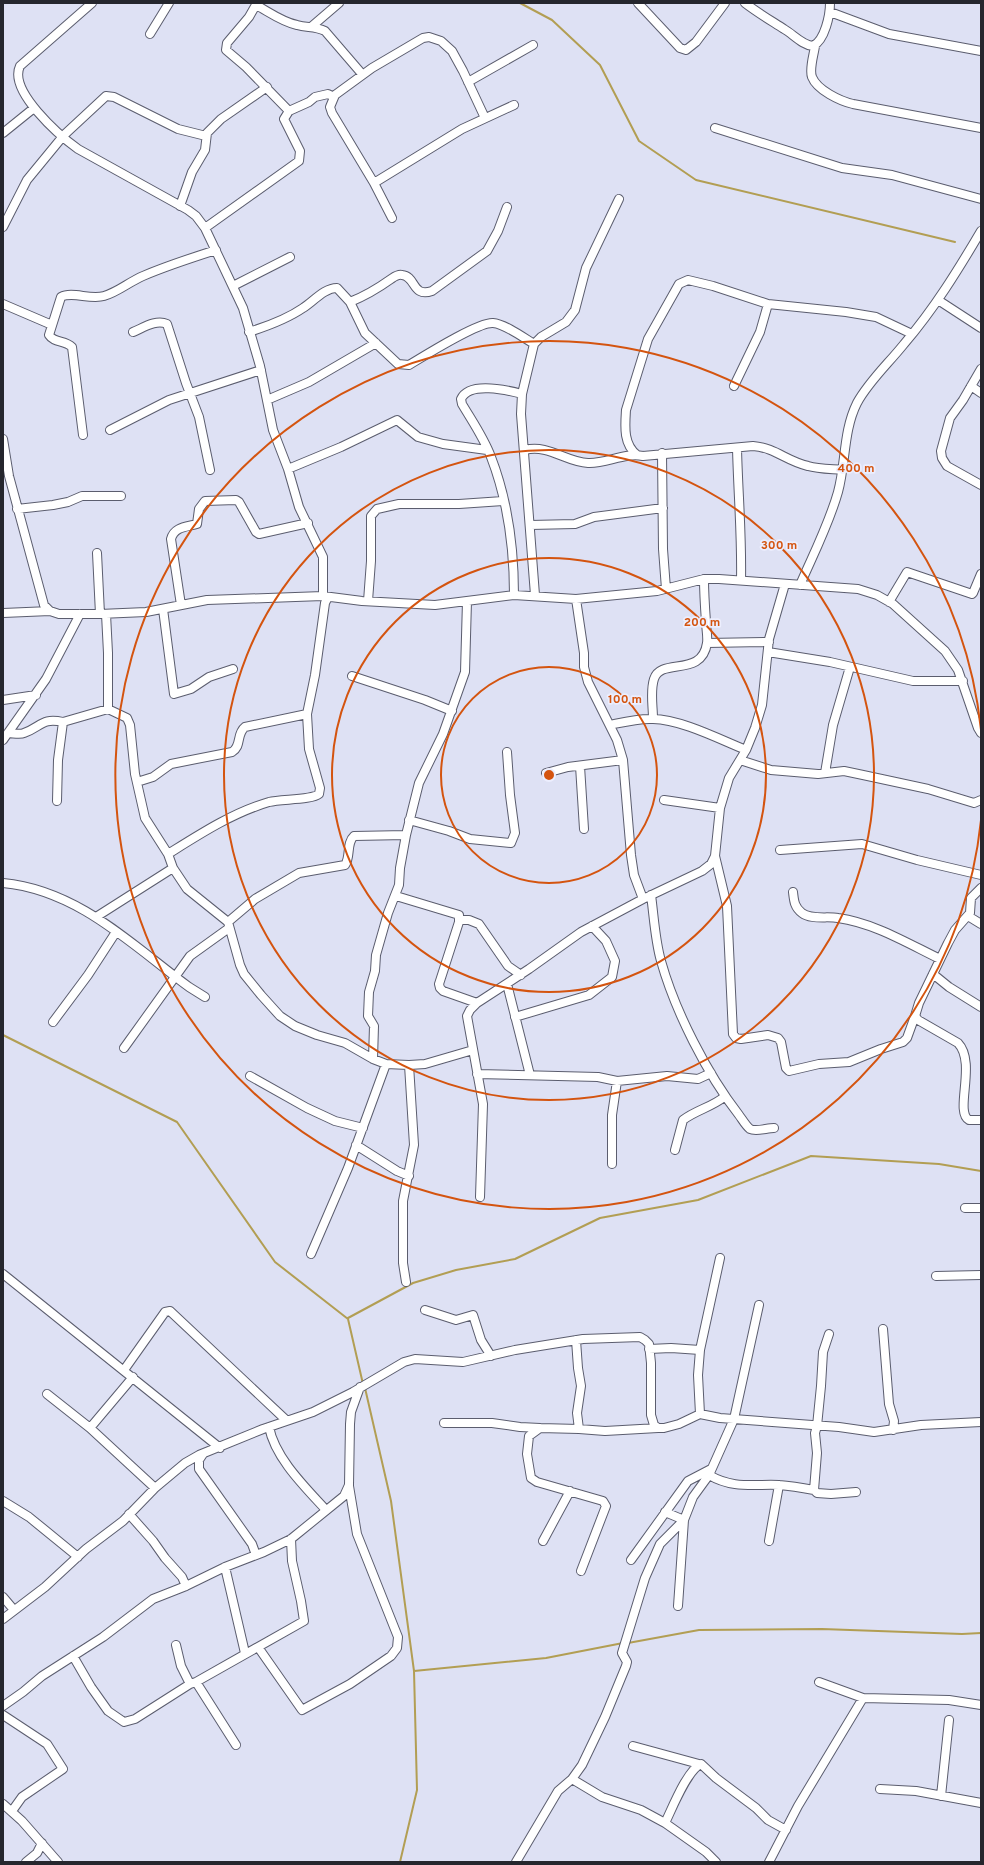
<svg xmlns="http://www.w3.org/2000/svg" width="984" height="1865" font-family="Overpass,sans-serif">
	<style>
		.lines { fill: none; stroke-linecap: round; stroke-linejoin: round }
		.stream { stroke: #b29e53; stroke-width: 2 }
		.minor-casing { stroke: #5b5d6e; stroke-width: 10 }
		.minor { stroke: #fff; stroke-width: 8 }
		.ring { fill: none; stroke: #d4540f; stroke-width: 2 }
		.centre { fill: #d4540f; stroke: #eceefe; stroke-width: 2 }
		.ring-label { font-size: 12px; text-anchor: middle; font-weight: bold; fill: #d4540f; stroke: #eceefe; stroke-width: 3.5; stroke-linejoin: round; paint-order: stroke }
	</style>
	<rect width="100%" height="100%" fill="#dee1f4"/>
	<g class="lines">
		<path class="stream" d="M520 3 552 20 600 65 639 141 696 180 955 242
			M3 1035 177 1122 275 1262 348 1319 363 1384
			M348 1318 413 1283 456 1270 515 1259 600 1218 698 1200 811 1156 939 1164 981 1171
			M365 1388 391 1501 414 1671 417 1790 400 1862
			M628 1643 699 1630 822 1629 962 1634 981 1633
			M414 1671 546 1658 623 1643"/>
		<g class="minor-casing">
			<path id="minor" d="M92 3 20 66C8 91 60 136 78 149L188 210 196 216 205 228 243 308 260 366 273 430 288 469 299 507 323 557V596L362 601 435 605 514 595 576 599 657 591 704 579H719L858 589 877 595 893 604 945 651 958 670 978 728 981 733
				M257 3 249 17 227 43 226 50 246 67 289 111
				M638 3 680 48 686 50 696 42 725 3
				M745 3C758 13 770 20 784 29 793 34 802 45 813 46 825 40 830 15 830 3
				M256 5C269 12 282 22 297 25 307 28 315 26 325 31L362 74
				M830 12 889 34 981 51
				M311 27 339 3
				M150 34 169 3
				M815 46C814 54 809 69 812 77 817 90 840 101 853 104L981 128
				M468 82 533 45
				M715 128 842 168 892 175 981 199
				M3 133 34 108
				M374 183 462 129 514 105
				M180 206 192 172 205 150 207 133 221 119 267 87
				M392 218 374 183 332 113 330 107 335 95 372 68 423 38 429 37 441 41 452 51 463 71 485 118
				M3 227 27 180 64 135 106 96 114 97 178 129 206 136
				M205 228 299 161 300 151 284 119 289 111 309 102 315 97 328 94 334 97
				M233 286 290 257
				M938 300 981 328
				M350 302C365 296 377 289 391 279 394 277 398 274 402 275 416 276 412 298 432 291L487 251 498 231 507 207
				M3 304 52 325
				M133 332C143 328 156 319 167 324L186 383 199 417 210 470
				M249 332C268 326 287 319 303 308 313 302 324 288 337 288L350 302 365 333 398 364 409 365C424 356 478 322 493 323 505 324 524 338 534 344
				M981 369 963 400 950 418 941 451 942 458 947 466 981 485
				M734 386 760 332 768 304
				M971 386 981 393
				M267 400 309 382 376 343
				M110 430 169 400 261 370
				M83 435 72 347C65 340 54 343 49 335L61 297C72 291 90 300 104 296 118 292 129 282 143 276 166 266 191 258 216 250
				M3 439 9 476 44 605 50 611
				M737 448C738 492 742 536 741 580
				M525 450C548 444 566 462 588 463 606 464 625 452 643 456L753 446C776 448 786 461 808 466 818 469 831 469 842 470
				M662 453 663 549 666 589
				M637 455C623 444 625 426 626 410L648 339 679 284 688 280 713 286 768 304 846 312 876 317 912 334
				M288 469 341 447 397 420 418 437 443 444 487 450
				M17 509 53 505 68 502 82 496H121
				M530 525 575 524 594 517 663 508
				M97 553 100 614
				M800 585C813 555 829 524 838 492 846 463 843 431 857 403 869 381 888 364 904 344 934 309 958 270 981 231
				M514 595C514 549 508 501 491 457 484 438 472 421 462 404L461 399C469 381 507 390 522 394
				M535 595 521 414 522 394 534 344 541 337 566 322 575 310 586 268 619 199
				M576 599 584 653V667L588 682 617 740 623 760 631 855 634 875 643 899
				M368 601 371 561V516L377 509 399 504H459L503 501
				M889 602 907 572 972 594 973 593 981 574
				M181 605 171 539C174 527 186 527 197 524L199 509 205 501 236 500 239 502 256 532 259 534 308 523
				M163 609 174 694 191 689 209 677 233 669
				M3 613 50 611 59 614H100L146 612 207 600 323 596
				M106 614 108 653V709
				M707 643 769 642
				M768 652 830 662 913 681H963
				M352 676 425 700 452 711
				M3 700 36 695
				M653 719C653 706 650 691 654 679 661 657 702 678 707 643 708 637 706 628 706 622 705 608 704 593 704 579
				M610 725C624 722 639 718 653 719 680 719 721 740 746 750
				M8 733C13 733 20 735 24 733 41 727 42 717 63 722
				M3 740 46 679 80 614
				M740 760 771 770 818 774 844 771 863 775 928 789 974 803 981 800
				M580 766 584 829
				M546 773 568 767 623 760
				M825 773 833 725 850 667
				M137 782 153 777 171 764 232 752C242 746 236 734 245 727L307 714
				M664 800 720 808
				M57 801 58 760 63 722 108 709 127 718 130 725 135 774 145 818 168 854 173 868 187 889 228 922 240 965 244 974 261 995 280 1016 295 1026 317 1035 345 1043 373 1059 386 1064 409 1065 425 1064 473 1050
				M409 820 449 831 470 839 511 843 515 833 510 795 507 752
				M780 850 862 844 917 860 981 875
				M168 854C200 834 232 813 269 802 281 799 312 800 319 794L320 788 309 749 307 714 315 675 325 603 328 597
				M715 856 727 906 733 1034 736 1038 741 1039 768 1035 778 1038 781 1042 786 1068 789 1071 819 1064 849 1062 881 1049 903 1042 907 1038 915 1016 919 1003 948 943 955 930 970 913 971 898 981 888
				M3 883C78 890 132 945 189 987L205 997
				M793 892C794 900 794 907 802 913 811 920 827 916 838 918 874 923 907 943 940 959
				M651 895C654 917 655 940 661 961 675 1011 707 1074 739 1115 742 1119 746 1126 750 1129 756 1132 767 1128 774 1128
				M396 896 459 915V922L439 984 440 988 443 991 477 1003
				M968 916 981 924
				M96 917 173 868
				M460 920H469L479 924 508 966 521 975
				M228 922 255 899 299 873 345 865C351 857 346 843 354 836L406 835
				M933 974 949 987 981 1007
				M507 984 530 1075
				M915 1016 918 1020 958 1043C977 1063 954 1112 969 1120H981
				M515 1017 589 995 612 977 615 961 606 941 592 926
				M53 1022 88 975 116 932
				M124 1048 190 956 229 928
				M373 1059 374 1026 368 1016 369 992 375 971 376 955 388 913 399 885 400 868 406 835 419 783 443 734 465 672 467 601
				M477 1074 598 1077 617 1081 667 1076 698 1079 711 1073
				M250 1076 307 1108 335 1121 363 1128
				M356 1145 397 1171 409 1176
				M675 1150 683 1120C696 1110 712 1107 724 1097
				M612 1164V1115L617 1081
				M480 1197 483 1104 467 1016 470 1010 477 1003 529 969 581 932 643 899 702 871 711 864 715 856 720 808 729 778 746 750 755 728 762 705 769 639 785 584
				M965 1208H981
				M311 1254 348 1168 386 1064
				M3 1274 220 1448
				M936 1276 981 1275
				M406 1282 403 1263V1201L414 1145 409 1065
				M425 1310 456 1320 473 1315 481 1340 491 1356
				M883 1329 889 1404 894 1421 893 1430
				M829 1334 823 1352 821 1386 817 1426 815 1433 817 1453 814 1490 817 1493 831 1494 856 1492
				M576 1340 578 1368 581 1386 577 1413 579 1429
				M649 1349 671 1348 700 1350
				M124 1370 165 1312 170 1311 286 1420
				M47 1394 90 1428 155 1488
				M700 1414 698 1375 700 1350 720 1258
				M444 1423H492L520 1427 540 1428
				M269 1427C275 1458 305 1487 326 1510
				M90 1428 133 1377
				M203 1454 199 1460V1469L252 1544 256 1555
				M709 1475C733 1489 753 1484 779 1485 791 1486 803 1488 814 1490
				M3 1501 29 1517 78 1557
				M129 1514 153 1541 165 1558 182 1577 186 1586
				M543 1541 570 1491
				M769 1541 779 1485
				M631 1560 688 1481 711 1469
				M225 1567 245 1653
				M581 1571 606 1506 603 1501 537 1482 531 1478 527 1454 529 1436 540 1428 579 1429 605 1431 658 1428
				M3 1597 14 1610
				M678 1606 684 1520 693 1497 709 1475 734 1419 759 1305
				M3 1619 45 1587 86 1549 123 1521 155 1488 185 1463 199 1455 263 1429 313 1412 353 1392 404 1362 415 1359 463 1362 515 1350 583 1339 640 1337 645 1340 649 1344 651 1363V1415L654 1425 658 1428H664L679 1424 700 1414 720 1418 839 1427 874 1432 921 1425 981 1422
				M176 1645 181 1666 190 1684 196 1682 304 1621 301 1601 292 1561 291 1539
				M258 1647 302 1710 350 1684 391 1656 397 1648 398 1637 357 1534 349 1486
				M73 1656 91 1687 108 1711 124 1722 135 1719 190 1684
				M196 1682 236 1745
				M819 1682 863 1698 949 1700 981 1705
				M3 1706 23 1692 42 1676 103 1637 153 1599 186 1586 225 1567 264 1552 291 1539 344 1496 349 1485 350 1424 351 1412 360 1387
				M3 1715 47 1744 63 1769 22 1797 12 1811
				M633 1746 699 1764
				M572 1779 602 1797 641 1810 665 1823 706 1852 716 1862
				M880 1789 916 1791 981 1803
				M941 1796 949 1720
				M3 1804 22 1821 58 1862
				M665 1823C672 1809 687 1770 701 1764L716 1778 756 1808 768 1820 786 1830
				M26 1862 37 1853 42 1843
				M516 1862 558 1791 572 1779 582 1765 605 1717 626 1666 627 1662 622 1653 645 1578 660 1544 684 1520 665 1512
				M769 1862 798 1806 863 1698"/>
		</g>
		<use href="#minor" class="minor"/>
	</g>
	<g class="ring">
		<circle cx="549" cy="775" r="108"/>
		<circle cx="549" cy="775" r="217"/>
		<circle cx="549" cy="775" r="325"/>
		<path d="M981 820A434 434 0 1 1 981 730"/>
	</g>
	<circle cx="549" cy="775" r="6" class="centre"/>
	<g class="ring-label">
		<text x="856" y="472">400 m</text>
		<text x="779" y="549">300 m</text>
		<text x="702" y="626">200 m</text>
		<text x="625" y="703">100 m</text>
	</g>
	<rect width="984" height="1865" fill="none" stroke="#25262d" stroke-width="8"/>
</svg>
